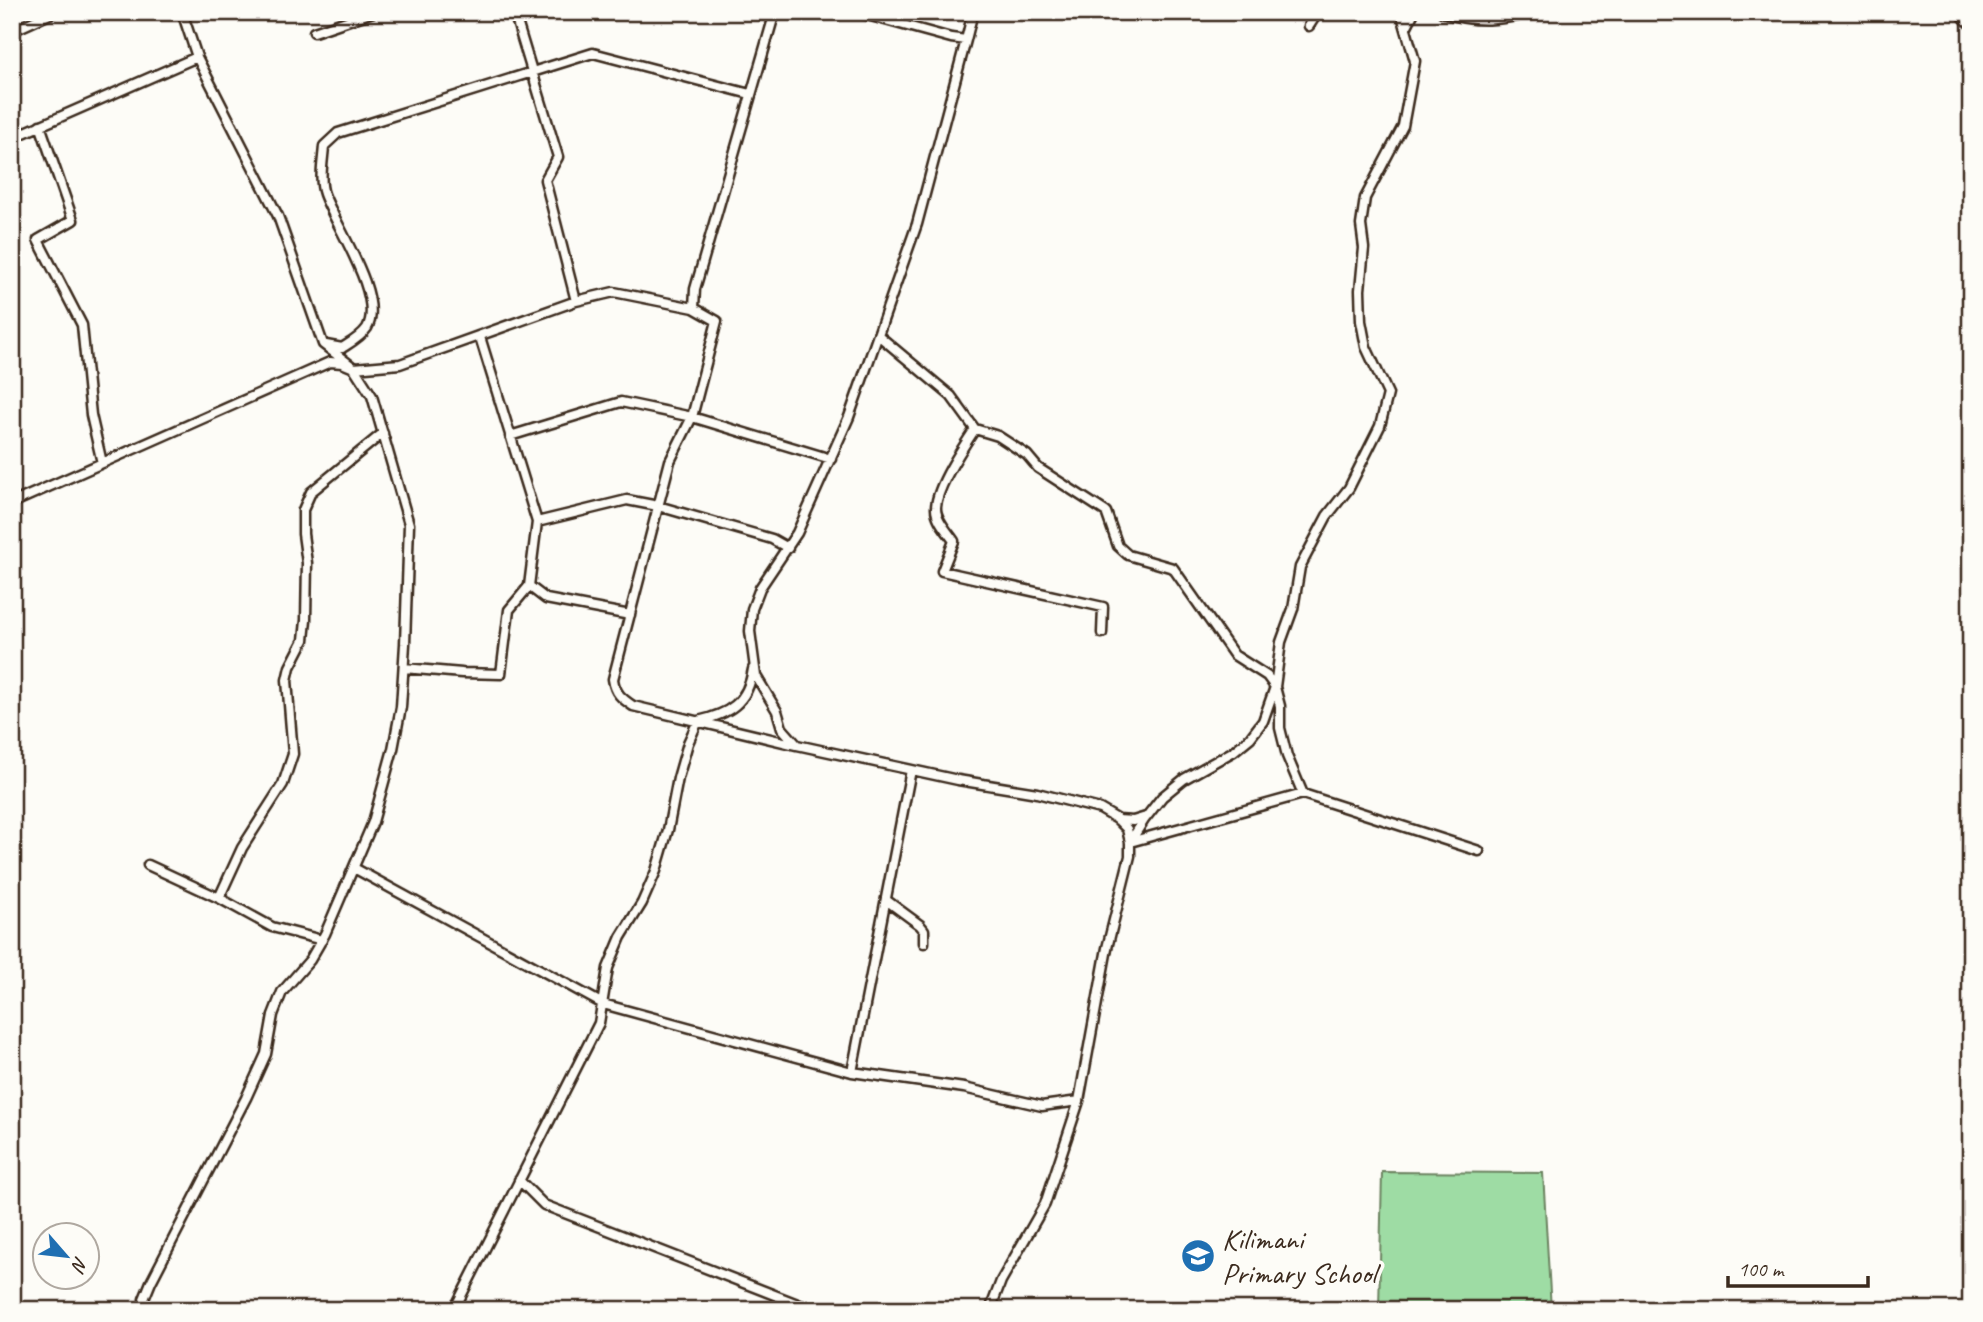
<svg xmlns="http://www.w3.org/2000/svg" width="1983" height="1322" font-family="Caveat,sans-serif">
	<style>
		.green { fill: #9edca4; stroke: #6c8361; stroke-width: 2 }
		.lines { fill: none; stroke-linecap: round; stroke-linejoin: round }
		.minor-casing { stroke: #3b2a1e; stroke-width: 13 }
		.minor { stroke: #fdfcf7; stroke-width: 8 }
		.labels { text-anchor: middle; stroke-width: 7; stroke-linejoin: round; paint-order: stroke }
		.poi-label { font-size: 30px; fill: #3b2a1e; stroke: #fdfcf7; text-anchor: start }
	</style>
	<rect width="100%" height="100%" fill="#fdfcf7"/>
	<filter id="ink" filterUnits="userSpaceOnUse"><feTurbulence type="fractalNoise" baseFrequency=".0143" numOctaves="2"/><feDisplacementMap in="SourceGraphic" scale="14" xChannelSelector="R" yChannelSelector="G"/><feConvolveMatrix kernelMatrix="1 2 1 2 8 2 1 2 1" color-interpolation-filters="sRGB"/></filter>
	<g filter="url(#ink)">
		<path class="green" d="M1382 1172 1543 1173 1551 1310H1379Z"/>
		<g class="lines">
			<g class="minor-casing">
				<path id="minor" d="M182 12 197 57 278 216 323 344 354 368 400 364 576 301 614 292 694 308
					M514 12 558 157 545 180 576 301
					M775 12 695 289 694 308 717 321 692 417 670 461 613 679C615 693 621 698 633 706L796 745
					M856 12 951 38 966 40 973 12
					M1442 12C1477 24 1501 20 1537 12
					M1959 12 1971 25
					M1309 26 1318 12
					M1407 26 1414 12
					M12 31 54 12
					M314 32 373 12
					M966 40 917 224 849 417 797 533 760 588 752 609 750 631 756 676 777 711 782 728 797 745 958 780 1037 793 1100 809 1117 819 1127 829 1130 842V856L1107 948 1079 1101 1045 1204 1001 1281 990 1310
					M40 125 73 220 38 240 82 325 91 415 102 463
					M12 138 197 57
					M878 335 951 396 975 429C963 447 937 486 936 507 935 519 948 532 954 541L942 571 1103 607 1102 633
					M326 345 342 348C350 343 361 337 367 328 385 297 335 225 324 194 319 180 323 161 324 146L338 133 593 53 750 94
					M975 429 998 436 1027 455 1038 468 1106 512 1118 546 1128 555 1173 568 1234 655 1267 676 1275 687 1280 706V728L1287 756 1303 794
					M510 436 621 402 692 417 831 459
					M12 503 330 362 342 363 354 368 372 396 409 524 405 644 401 707 393 749 373 822 325 934 310 960 282 992 273 1015 266 1054 246 1098 151 1282 144 1299 147 1310
					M537 522 627 500 658 506 772 539 788 548
					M529 586 546 599 630 615
					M404 668 462 673 501 674 509 610 529 586 537 522 480 337
					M911 770 852 1072 964 1088 1042 1106 1079 1101
					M1118 820 1133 821 1146 817
					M1130 842 1144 820 1162 797 1184 779 1234 751 1250 738 1263 721 1275 687 1281 642 1293 609 1300 567 1327 516 1349 488 1380 426 1388 394 1366 347 1361 321 1360 290 1364 248 1361 225 1365 198 1403 126 1415 61 1401 12
					M1130 842 1303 794 1479 851
					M148 865 219 898 272 927 322 940
					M354 868 603 1004 852 1072
					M219 898 242 848 283 784 293 754 287 680 290 667 304 640 306 620 307 563 303 534V510L311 492 383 433
					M886 900 920 925 924 930V943
					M519 1180 544 1205 813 1310
					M454 1310 599 1023 608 968 621 937 642 903 656 871 668 830 678 778 688 743 698 721C729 714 748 703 753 669"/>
			</g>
			<use href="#minor" class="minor"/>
		</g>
	</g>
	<defs>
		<g id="school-disc" transform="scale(1.75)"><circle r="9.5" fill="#1f6fb2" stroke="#fdfcf7"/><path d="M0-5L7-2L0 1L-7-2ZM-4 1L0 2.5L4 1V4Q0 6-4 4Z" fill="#fff"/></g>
	</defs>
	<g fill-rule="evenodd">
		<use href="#school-disc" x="1198" y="1256"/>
	</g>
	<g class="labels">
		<g class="poi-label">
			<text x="1222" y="1249">Kilimani<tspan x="1222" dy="34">Primary School</tspan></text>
		</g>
	</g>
	<rect width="1983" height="1322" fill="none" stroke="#fdfcf7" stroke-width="42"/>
	<rect x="21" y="21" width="1941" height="1280" fill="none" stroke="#3b2a1e" stroke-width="2.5" filter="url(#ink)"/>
	<g transform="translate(66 1256) rotate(118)"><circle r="33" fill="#fdfcf7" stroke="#afa8a0" stroke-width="2"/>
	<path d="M0-5L12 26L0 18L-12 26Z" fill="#1f6fb2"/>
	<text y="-10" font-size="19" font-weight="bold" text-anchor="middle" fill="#3b2a1e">N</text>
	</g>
	<path d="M1728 1276v10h140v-10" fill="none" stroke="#3b2a1e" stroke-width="3.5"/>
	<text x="1738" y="1276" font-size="21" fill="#3b2a1e" stroke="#fdfcf7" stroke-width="5" paint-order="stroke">100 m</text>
</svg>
